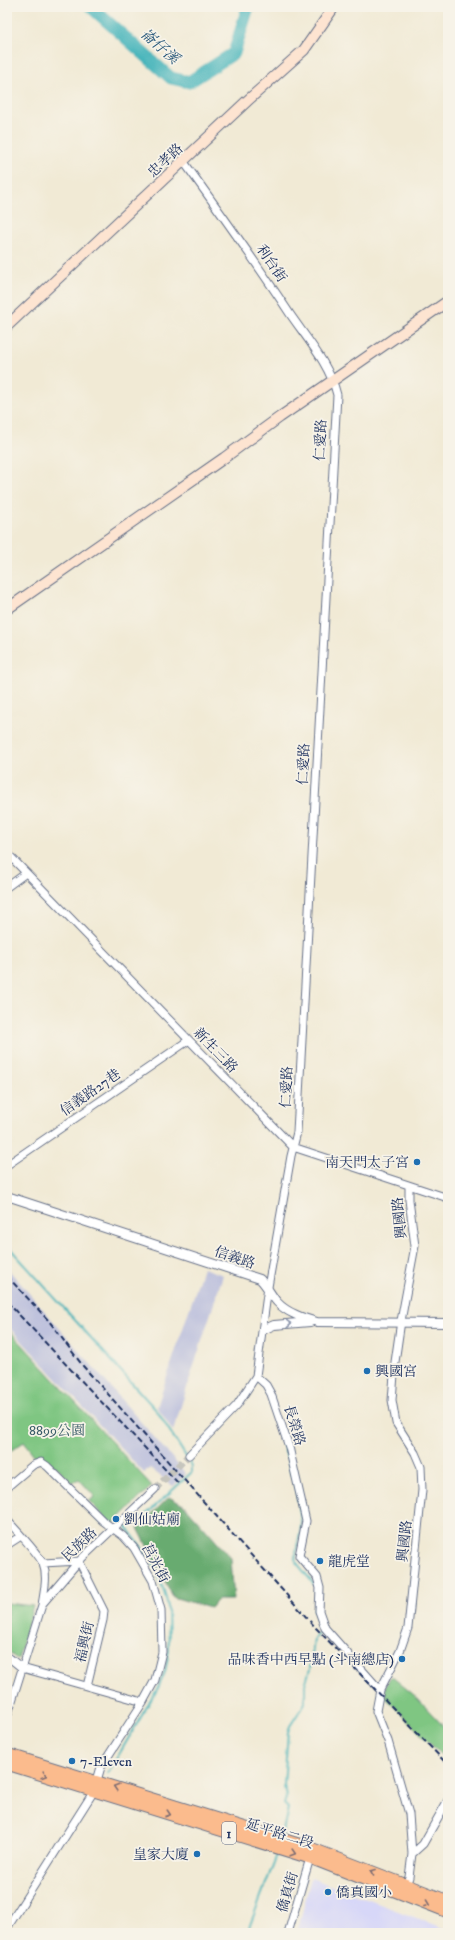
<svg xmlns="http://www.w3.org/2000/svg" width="455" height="1940" font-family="'IM FELL DW Pica','Noto Serif TC',serif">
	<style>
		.built { fill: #d7d7f8 }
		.industrial { fill: #bfc2dd }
		.green { fill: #7fc682; stroke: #4d7a70 }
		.forest { fill: #67ab70; stroke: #416d67 }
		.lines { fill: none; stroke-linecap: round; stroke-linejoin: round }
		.stream { stroke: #43b3ba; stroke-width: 2 }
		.river { stroke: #43b3ba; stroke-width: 13 }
		.minor-tunnel { stroke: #c6c5bd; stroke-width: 7; stroke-dasharray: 7 3.5; stroke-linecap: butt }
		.minor-casing { stroke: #667088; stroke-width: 9 }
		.tertiary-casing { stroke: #667088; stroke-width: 10 }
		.secondary-casing { stroke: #667088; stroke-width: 12 }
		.primary-casing { stroke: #667088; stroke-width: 13 }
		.minor { stroke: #fff; stroke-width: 7 }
		.tertiary { stroke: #fff; stroke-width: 8 }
		.secondary { stroke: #fde4d1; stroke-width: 10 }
		.primary { stroke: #fbbb8d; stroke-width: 11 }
		.rail { stroke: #1b2f5e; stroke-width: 2; stroke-dasharray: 6 3; stroke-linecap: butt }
		.oneway { stroke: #8d97ae }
		.oneway2 { stroke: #806e73 }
		.poi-dot { fill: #1f6fb2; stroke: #f7f3e8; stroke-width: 1.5 }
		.labels { text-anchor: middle; stroke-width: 3.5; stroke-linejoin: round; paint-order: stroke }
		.shield { fill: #f7f3e8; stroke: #5d6a87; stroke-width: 1 }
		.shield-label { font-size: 13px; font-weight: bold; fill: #1b2f5e }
		.street-label { font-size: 14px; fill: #1b2f5e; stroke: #f7f3e8 }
		.poi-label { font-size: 14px; fill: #1b2f5e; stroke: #f7f3e8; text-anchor: start }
		.park-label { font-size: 14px; fill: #395c69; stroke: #f7f3e8 }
		.water-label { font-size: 15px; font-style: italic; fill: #27577a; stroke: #f7f3e8 }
	</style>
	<rect width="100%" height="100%" fill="#f7f3e8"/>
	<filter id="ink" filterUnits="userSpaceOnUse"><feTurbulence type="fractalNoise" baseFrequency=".025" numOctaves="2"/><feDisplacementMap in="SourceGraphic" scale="8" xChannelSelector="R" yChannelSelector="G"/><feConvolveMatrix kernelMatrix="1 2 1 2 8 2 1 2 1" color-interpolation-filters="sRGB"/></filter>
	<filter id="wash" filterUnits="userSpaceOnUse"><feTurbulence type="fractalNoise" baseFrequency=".012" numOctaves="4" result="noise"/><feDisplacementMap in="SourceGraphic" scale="16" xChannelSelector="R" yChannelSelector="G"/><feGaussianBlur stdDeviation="0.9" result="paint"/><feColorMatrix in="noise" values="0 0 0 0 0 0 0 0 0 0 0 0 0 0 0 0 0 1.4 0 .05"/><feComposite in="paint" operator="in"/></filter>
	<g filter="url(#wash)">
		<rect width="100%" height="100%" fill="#f1ead5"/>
		<path class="built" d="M311 1878 448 1930V1933H297Z"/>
		<path class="industrial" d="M7 1268 186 1474 173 1486 150 1468 144 1473 7 1325Z
			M203 1268 223 1275 173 1431 157 1407Z"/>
		<path class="green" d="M7 1328 152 1486 112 1525 89 1501 95 1497 79 1479 71 1483 58 1468 36 1458 24 1442 7 1453Z
			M7 1603 33 1606 18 1660 7 1651Z
			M391 1676 414 1695 448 1731V1762L384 1696 385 1687Z"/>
		<path class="forest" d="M169 1497 185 1506 231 1558 234 1600H218L210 1608 173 1597 138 1528Z"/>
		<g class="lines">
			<path class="stream" d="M7 1245 157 1411 192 1466V1472L149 1512 127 1528 152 1561 164 1591 168 1607 169 1650 165 1672 158 1688 108 1773
				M274 1414C284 1449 298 1487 301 1522 302 1535 294 1548 296 1562L317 1588
				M282 1836 288 1808 284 1804 286 1798 284 1785 288 1732 290 1726 305 1703V1685L310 1669 314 1639 321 1630 314 1610 316 1600
				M247 1933 278 1852"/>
			<path class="river" d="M91 7 171 78 189 82 234 53 248 7"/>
		</g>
	</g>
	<g filter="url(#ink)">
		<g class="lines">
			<path class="minor-tunnel" d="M155 1489 189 1455"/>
			<g class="minor-casing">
				<path id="minor" d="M184 162C220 212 256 262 290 314 307 339 330 365 337 395L297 1132 291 1156 268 1287 256 1376 237 1405 189 1455
					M7 853 293 1147 448 1198
					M7 887 26 873
					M7 1165 189 1040
					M256 1376 266 1385 271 1394 289 1447 306 1521 299 1556 317 1577 320 1588 319 1611 325 1628 380 1690
					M7 1487 33 1465 41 1462 47 1466 103 1521 123 1536 134 1548 153 1581 161 1610 162 1652 155 1680 143 1702 101 1767 94 1791 7 1928
					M7 1520C15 1529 40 1555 43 1564 48 1576 44 1592 42 1605L7 1717
					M7 1545 21 1536
					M43 1563 79 1561 104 1611 103 1620 87 1686
					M43 1603 79 1561 155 1489
					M7 1656 22 1668 143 1702
					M412 1854 423 1844 448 1800
					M405 1888 409 1877 412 1854 409 1814 388 1741 376 1711 380 1690 400 1651 408 1628 422 1490 421 1467 415 1453 396 1423 392 1400 395 1362 401 1321 415 1246 409 1200V1186
					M288 1933 310 1858"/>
			</g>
			<g class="tertiary-casing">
				<path id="tertiary" d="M7 1196 260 1279C267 1286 271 1295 277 1302 287 1313 303 1318 317 1322L448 1323
					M263 1330 274 1325 310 1322"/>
			</g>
			<g class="secondary-casing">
				<path id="secondary" d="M7 326 247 101 304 50 334 7
					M7 609 224 458 280 417 448 301"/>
			</g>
			<g class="primary-casing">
				<path id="primary" d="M7 1754 308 1847 448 1901
					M7 1764 310 1858 448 1912"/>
			</g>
			<use href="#minor" class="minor"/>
			<use href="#tertiary" class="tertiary"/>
			<use href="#secondary" class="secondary"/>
			<use href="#primary" class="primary"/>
			<path class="rail" d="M7 1276 49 1321 83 1366 316 1628 448 1765
				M7 1302 180 1485"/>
		</g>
		<defs><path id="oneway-chevron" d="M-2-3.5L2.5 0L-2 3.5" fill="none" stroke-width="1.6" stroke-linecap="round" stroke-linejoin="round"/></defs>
		<use class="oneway" href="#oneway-chevron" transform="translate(289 1324) rotate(-4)"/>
		<g class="oneway2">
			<use href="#oneway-chevron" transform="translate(44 1775) rotate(17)"/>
			<use href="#oneway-chevron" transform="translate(116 1787) rotate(-163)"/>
			<use href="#oneway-chevron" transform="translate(168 1814) rotate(18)"/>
			<use href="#oneway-chevron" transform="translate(293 1853) rotate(17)"/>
			<use href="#oneway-chevron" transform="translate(373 1872) rotate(-159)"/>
			<use href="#oneway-chevron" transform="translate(427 1904) rotate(21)"/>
		</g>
	</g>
	<g class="poi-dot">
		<circle cx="417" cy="1162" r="4"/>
		<circle cx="367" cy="1371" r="4"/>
		<circle cx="116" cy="1519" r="4"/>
		<circle cx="320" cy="1561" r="4"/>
		<circle cx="402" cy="1659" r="4"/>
		<circle cx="72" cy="1761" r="4"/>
		<circle cx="197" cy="1854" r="4"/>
		<circle cx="328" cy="1892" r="4"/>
	</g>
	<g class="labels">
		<rect class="shield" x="222" y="1822" width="14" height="22" rx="3"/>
		<g class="shield-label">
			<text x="229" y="1838">1</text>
		</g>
		<g class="street-label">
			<text transform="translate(165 160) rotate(-43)" y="5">忠孝路</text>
			<text transform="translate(272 263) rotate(56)" y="5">利台街</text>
			<text transform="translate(320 440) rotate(-87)" y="5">仁愛路</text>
			<text transform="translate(303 764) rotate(-87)" y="5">仁愛路</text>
			<text transform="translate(216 1050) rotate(46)" y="5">新生三路</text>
			<text transform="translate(286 1087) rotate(-87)" y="5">仁愛路</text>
			<text transform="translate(90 1092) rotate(-35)" y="5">信義路27巷</text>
			<text transform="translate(399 1218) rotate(-96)" y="5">興國路</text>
			<text transform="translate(235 1257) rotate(19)" y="5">信義路</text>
			<text transform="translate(295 1425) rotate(73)" y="5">長榮路</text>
			<text transform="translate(404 1541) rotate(-84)" y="5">興國路</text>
			<text transform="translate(79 1544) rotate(-44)" y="5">民族路</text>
			<text transform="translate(156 1563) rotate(62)" y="5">莒光街</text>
			<text transform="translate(84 1642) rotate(-77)" y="5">福興街</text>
			<text transform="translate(280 1833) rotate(17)" y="5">延平路二段</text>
			<text transform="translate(287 1892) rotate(-74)" y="5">僑真街</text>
		</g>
		<g class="poi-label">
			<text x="409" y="1167" text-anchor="end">南天門太子宮</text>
			<text x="375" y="1376">興國宮</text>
			<text x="124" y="1524">劉仙姑廟</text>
			<text x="328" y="1566">龍虎堂</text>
			<text x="394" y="1664" text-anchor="end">品味香中西早點 (斗南總店)</text>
			<text x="80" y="1766">7-Eleven</text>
			<text x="189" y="1859" text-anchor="end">皇家大廈</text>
			<text x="336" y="1897">僑真國小</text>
		</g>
		<g class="park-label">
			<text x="57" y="1435">8899公園</text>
		</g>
		<g class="water-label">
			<text transform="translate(160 46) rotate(41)" y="5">崙仔溪</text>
		</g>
	</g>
	<rect width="455" height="1940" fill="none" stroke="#f7f3e8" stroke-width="24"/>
</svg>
